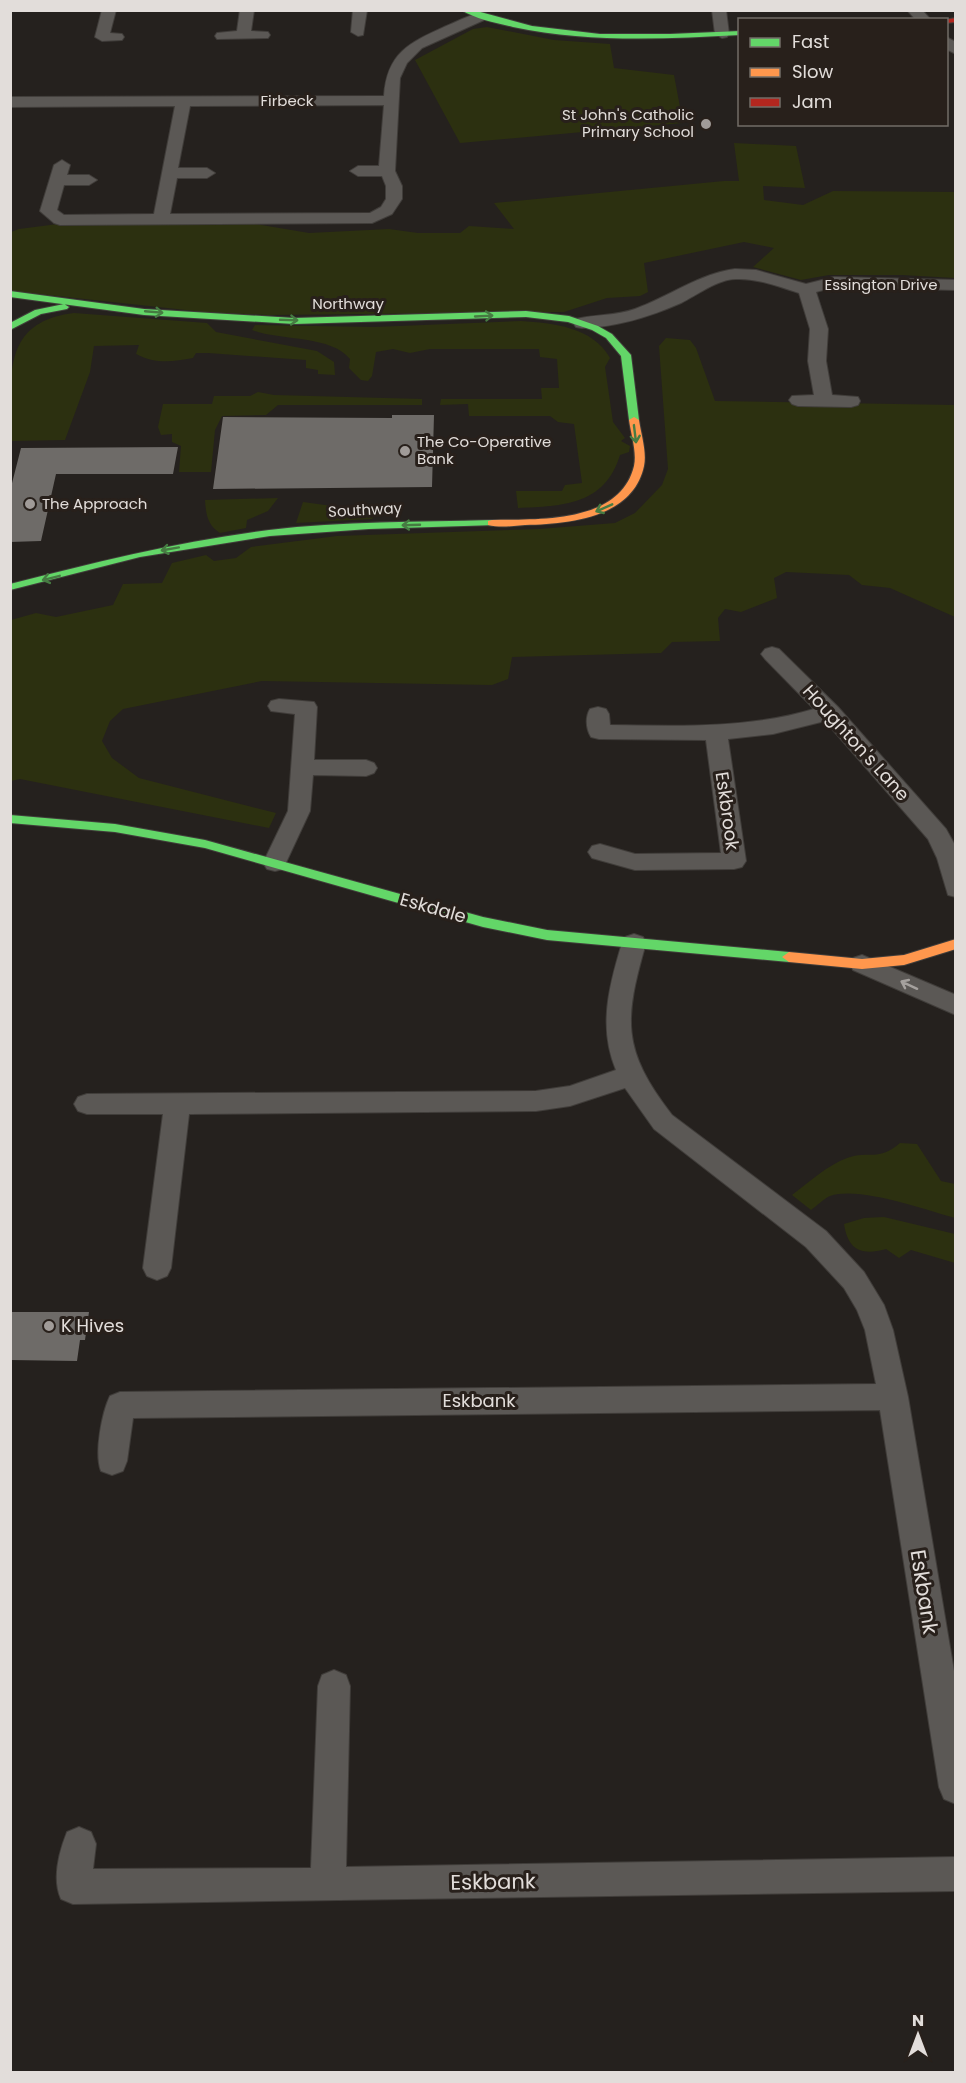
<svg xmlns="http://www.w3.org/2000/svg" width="966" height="2083" font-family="Poppins,sans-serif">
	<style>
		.green { fill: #2c3010 }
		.building { fill: #6e6b68 }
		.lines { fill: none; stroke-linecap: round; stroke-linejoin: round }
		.street-casing { stroke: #403d3a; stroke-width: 2 }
		.fast-casing { stroke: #403d3a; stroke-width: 2 }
		.slow-casing { stroke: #403d3a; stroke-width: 2 }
		.jam-casing { stroke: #403d3a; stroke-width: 2 }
		.street { fill: #5b5855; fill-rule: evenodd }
		.fast { fill: #63d668; fill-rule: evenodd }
		.slow { fill: #ff974d; fill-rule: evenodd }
		.jam { fill: #b3261e; fill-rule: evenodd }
		.oneway { stroke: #467b42 }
		.oneway2 { stroke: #a5a19e }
		.poi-dot { fill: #a09b98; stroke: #28201b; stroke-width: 2 }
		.labels { text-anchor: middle; stroke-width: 6; stroke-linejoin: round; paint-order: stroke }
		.far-street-label { font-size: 15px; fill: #e2ddda; stroke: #28201b }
		.far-poi-label { font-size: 15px; fill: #e2ddda; stroke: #28201b; text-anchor: start }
		.street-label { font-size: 18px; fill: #e2ddda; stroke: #28201b }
		.poi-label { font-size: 18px; fill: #e2ddda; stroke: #28201b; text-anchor: start }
		.near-street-label { font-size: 21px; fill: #e2ddda; stroke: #28201b }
	</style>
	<rect width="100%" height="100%" fill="#25211e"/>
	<path class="green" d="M487 27 554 40 610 44 614 68 674 75 683 123 460 143 415 60 473 29Z
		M734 143 796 146 805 188 763 186 764 200 803 205 833 191 955 192V278L902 275H829L801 280 753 267 774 248 744 242 644 263 648 292 640 296 607 298 564 312 268 315 204 312 11 291V232L19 229 58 224 250 223 309 233 389 229 418 233H460L469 226 514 229 494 203 724 181H739Z
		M74 313 207 323 216 332 317 351 334 362 335 375 318 374V370L306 368V360L208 353H196L193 358C172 362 155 364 136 354L139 345 94 346 90 372 65 440 11 441C11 378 0 322 74 313Z
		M521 321C553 323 593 327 610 358L605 367 613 422 625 438 621 441 630 446 629 452 620 455C605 505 563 506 518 508L516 491H562L565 485 582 483 574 424 558 422 550 416H469L468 404 440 405 441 399H542L541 388H559L557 359 540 357 539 349H430L410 353 393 349 376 352 372 376 368 381 361 380 349 368 350 359C331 335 281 341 252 330L255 325 374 327Z
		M666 338 690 340 696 348 715 401 955 405V617L890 588 862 585 849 575 786 572 774 578 777 598 741 612 725 609 718 618 720 641 672 642 661 653 512 657 508 679 492 685 262 681 123 709 110 721 102 741 112 758 139 778 276 813 269 828 20 779 11 781V620L36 613 56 617 113 605 123 584 162 583 172 563 206 555 214 561 236 558 251 547 337 536 539 529 615 523 635 513 662 485 668 469 659 346Z
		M258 392 274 395 422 399V405H278L266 415 222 416 215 430 211 472H179L181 446 172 442V434L161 435 158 427 163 404H212L214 396H250Z
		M278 498 268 511 247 520 246 528 220 533C208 525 206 516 205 500Z
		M303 502 376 512 372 519 296 523Z
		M900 1143 917 1144 941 1181 955 1184V1218C925 1210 860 1186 830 1196 823 1199 817 1206 811 1210L792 1195C809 1182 828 1165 847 1158 870 1150 878 1162 900 1143Z
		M884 1217 955 1234V1263L911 1250 899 1258 886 1249C861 1256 848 1250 844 1224L864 1218Z"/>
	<path class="building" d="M392 415H434L432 487 213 489 223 417 392 418Z
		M178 447 173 474H56L41 541 10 542V491L21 448Z
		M10 1312H89L85 1340H80L77 1361 10 1360Z"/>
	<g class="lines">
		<g class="street-casing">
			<path id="street" d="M102 10H116L110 33 122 34 124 37 122 40 102 41 95 37Z
				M240 10H254L251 31 268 32 270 35 268 38 217 39 215 36 217 33 237 31Z
				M353 10H367L363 35 358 36 351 32Z
				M712 10H726L729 34 727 37 722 38 715 34Z
				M907 10H922L931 20H916Z
				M479 13 486 17 484 20 422 48 407 63 400 78 395 171 402 186V199L392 214 372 223 60 225 54 223 40 211 54 165 62 160 70 165 67 175H89L97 180 89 185H64L57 210 64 215 154 214 175 106 10 107V97L384 96C387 53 409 43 444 27 456 22 467 16 479 13ZM384 105 379 166H358L350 171 358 176H382L386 186V199L381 207 370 213 170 214 177 178H207L215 173 207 168H178L190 106Z
				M946 37 956 42V54L946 49Z
				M735 269 756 270 806 284 834 277 956 280V290L834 287 816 292 828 329 826 361 832 395 858 397 860 401 858 405 851 407 798 406 792 404 789 400 792 396 814 395 808 361 810 329 799 293C779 287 758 278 736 279 718 279 697 295 681 303 649 317 617 327 582 328L576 327 573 323 576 319C596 314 616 316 635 309 668 297 701 273 735 269Z
				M772 647 779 649 838 707 946 829 956 847V897L948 895 937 858 928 839 825 721 773 734 728 739 746 861 742 867 734 869 635 870 592 858 588 852 592 846 600 844 635 854 721 853 706 740 599 739 591 737C586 729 585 717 590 709L598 707 606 709 609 714 610 725C678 726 748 729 814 709L765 659 761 654 765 649Z
				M279 699 314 702 317 707 314 760H366L374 763 377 768 374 773 366 776 313 775 310 811 283 869 275 871 267 869 263 863 288 811 295 714 271 711 268 706 271 701Z
				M634 934 643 937 646 943C624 1020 621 1049 672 1115L826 1231 864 1272 884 1305 893 1330 908 1397 956 1683V1804L944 1799 939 1787 880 1410 133 1418 127 1461 123 1471 112 1475 101 1471C94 1454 102 1412 110 1396L120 1392 876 1384 865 1330 857 1310 844 1288 806 1247 654 1129 625 1088 570 1106 536 1111 189 1114 171 1268 167 1276 157 1280 147 1276 143 1268 163 1114H87L78 1111 74 1104 78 1097 87 1094 536 1091 570 1086 616 1070C598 1027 609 986 622 943L625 937Z
				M862 955 956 995V1015L853 970 850 964 853 958Z
				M334 1670 346 1675 350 1686 346 1867 956 1857V1891L73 1904 61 1899C52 1879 59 1852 67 1832L79 1827 91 1832 96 1844 93 1869 311 1868 318 1686 322 1675Z"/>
		</g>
		<g class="fast-casing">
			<path id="fast" d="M461 10H473L532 26 600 34H670L740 31V35C664 39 588 43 513 27 496 23 476 19 461 10Z
				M10 291 144 309 294 318 526 311 569 316 598 326 612 334 631 355 639 420 634 423 629 420 621 356 606 338 592 330 568 322 526 317 294 324 144 315 10 297Z
				M64 304 69 307 67 309 41 314 10 330V323L35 310Z
				M492 520 496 521V525L369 529 270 536 140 557 10 590V584C96 562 181 541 269 530 343 521 418 522 492 520Z
				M10 815 115 824 205 840 483 917 547 930 789 952 796 957 789 962 547 940 483 927 205 848 115 832 10 823Z"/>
		</g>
		<g class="slow-casing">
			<path id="slow" d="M634 417 639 420C641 434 647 452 644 466 633 518 569 524 525 525 513 526 500 528 488 525V521L492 520C538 519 620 524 634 466 637 452 631 435 629 420Z
				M956 939V949L904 965 862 969 789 962 782 957 789 952 862 959 904 955Z"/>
		</g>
		<g class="jam-casing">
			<path id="jam" d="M956 18V22L946 23V20H943Z"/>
		</g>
		<use href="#street" class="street"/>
		<use href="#fast" class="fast"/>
		<use href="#slow" class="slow"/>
		<use href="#jam" class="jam"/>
	</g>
	<defs><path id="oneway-shaft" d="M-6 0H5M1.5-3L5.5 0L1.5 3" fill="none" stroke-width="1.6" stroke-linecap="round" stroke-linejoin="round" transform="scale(1.5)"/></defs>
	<g class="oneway">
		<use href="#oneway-shaft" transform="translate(154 312) rotate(5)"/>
		<use href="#oneway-shaft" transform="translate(484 316) rotate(-3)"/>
		<use href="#oneway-shaft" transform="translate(289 320) rotate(2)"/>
		<use href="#oneway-shaft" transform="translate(635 434) rotate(83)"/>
		<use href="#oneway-shaft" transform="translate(604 508) rotate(156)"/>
		<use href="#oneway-shaft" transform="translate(411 525) rotate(178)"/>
		<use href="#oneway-shaft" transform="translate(170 549) rotate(170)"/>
		<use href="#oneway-shaft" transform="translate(51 578) rotate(166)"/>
	</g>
	<use class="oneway2" href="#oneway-shaft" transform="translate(909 985) rotate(-155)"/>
	<g class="poi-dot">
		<circle cx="706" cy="124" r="6"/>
		<circle cx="405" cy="451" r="6"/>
		<circle cx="30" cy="504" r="6"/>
		<circle cx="49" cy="1326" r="6"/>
	</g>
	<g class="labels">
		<g class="far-street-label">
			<text x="287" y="106">Firbeck</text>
			<text x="881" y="290">Essington Drive</text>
			<text x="348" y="309">Northway</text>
			<text transform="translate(365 510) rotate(-3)" y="5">Southway</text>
		</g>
		<g class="far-poi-label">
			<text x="694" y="120" text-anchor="end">St John's Catholic<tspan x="694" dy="17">Primary School</tspan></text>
			<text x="417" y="447">The Co-Operative<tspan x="417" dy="17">Bank</tspan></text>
			<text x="42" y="509">The Approach</text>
		</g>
		<g class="street-label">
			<text transform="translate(856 743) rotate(48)" y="6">Houghton's Lane</text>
			<text transform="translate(727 811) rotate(82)" y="6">Eskbrook</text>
			<text transform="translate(433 908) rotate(16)" y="6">Eskdale</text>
			<text x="479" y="1407">Eskbank</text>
		</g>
		<g class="poi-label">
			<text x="61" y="1332">K Hives</text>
		</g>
		<g class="near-street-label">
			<text transform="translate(924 1592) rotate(81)" y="7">Eskbank</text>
			<text transform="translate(493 1882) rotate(-1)" y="7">Eskbank</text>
		</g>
	</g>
	<rect width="966" height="2083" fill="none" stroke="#e2ddda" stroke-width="24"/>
	<rect x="738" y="18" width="210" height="108" fill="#28201b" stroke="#726c67" stroke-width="1.5"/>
	<rect x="750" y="38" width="30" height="9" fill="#63d668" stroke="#726c67" stroke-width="1.5"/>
	<text x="792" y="48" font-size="18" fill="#e2ddda">Fast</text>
	<rect x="750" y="68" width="30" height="9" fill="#ff974d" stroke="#726c67" stroke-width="1.5"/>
	<text x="792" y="78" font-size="18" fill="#e2ddda">Slow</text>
	<rect x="750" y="98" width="30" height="9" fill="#b3261e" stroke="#726c67" stroke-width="1.5"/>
	<text x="792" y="108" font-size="18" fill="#e2ddda">Jam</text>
	<g transform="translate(918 2035)" stroke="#28201b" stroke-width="4.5" paint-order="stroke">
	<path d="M0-4.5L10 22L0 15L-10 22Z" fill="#e2ddda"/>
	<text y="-9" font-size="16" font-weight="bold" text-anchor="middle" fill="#e2ddda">N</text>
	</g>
</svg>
